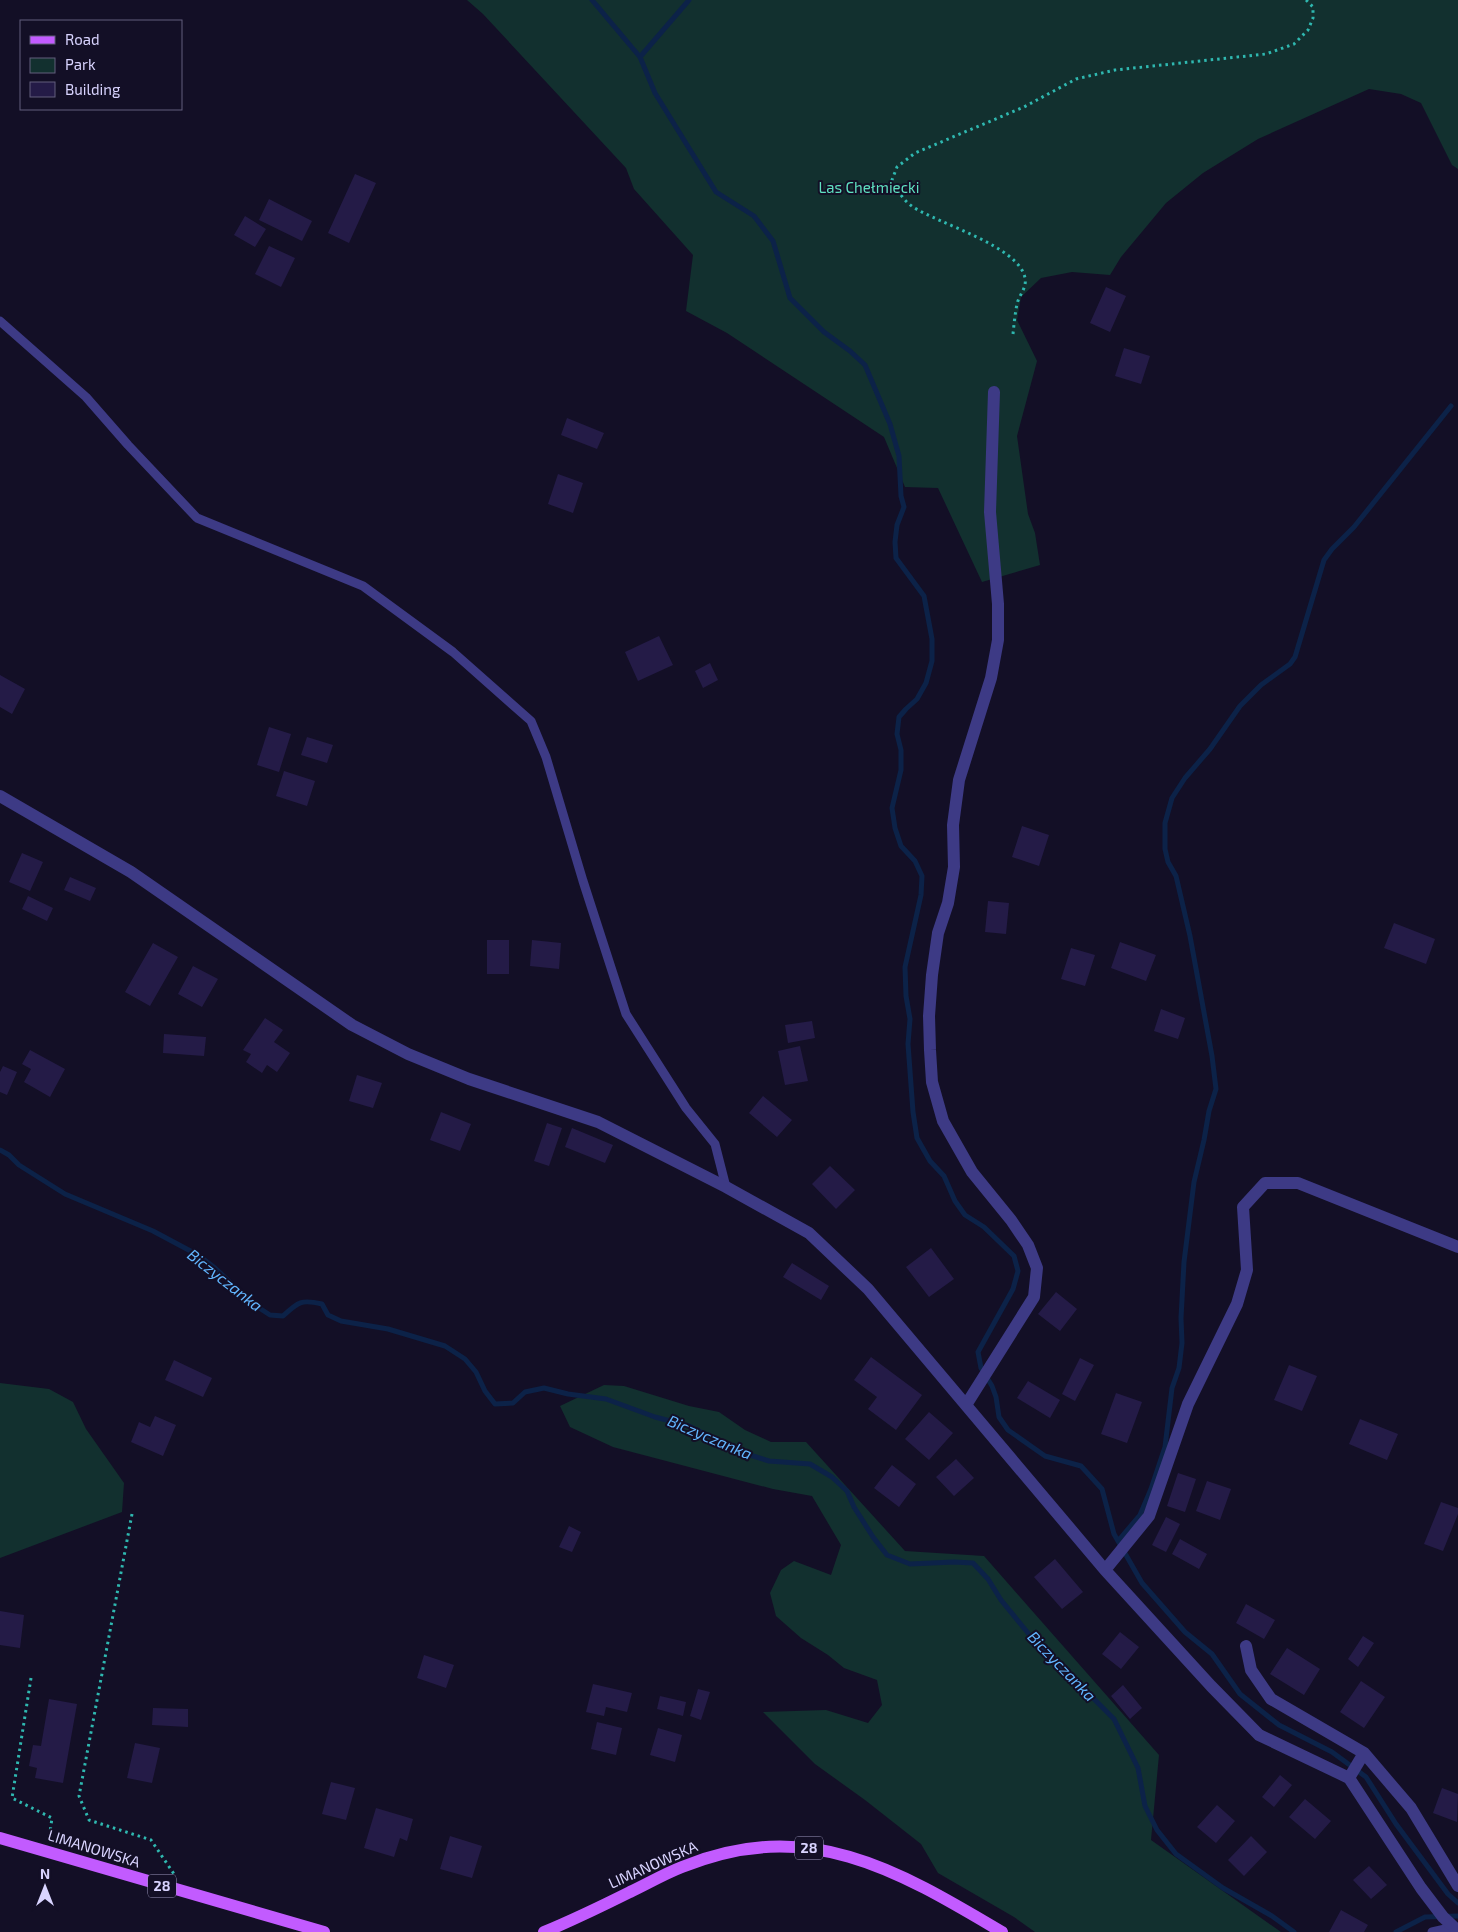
<svg xmlns="http://www.w3.org/2000/svg" width="1458" height="1932" font-family="'Exo 2',sans-serif">
	<style>
		.green { fill: #12302f }
		.lines { fill: none; stroke-linecap: round; stroke-linejoin: round }
		.stream { stroke: #0c2248; stroke-width: 5 }
		.building { fill: #241b47 }
		.path { stroke: #2fb8b0; stroke-width: 3; stroke-dasharray: 2.5 4; stroke-linecap: butt }
		.service { stroke: #3d3a85; stroke-width: 9 }
		.minor { stroke: #3d3a85; stroke-width: 12 }
		.primary { stroke: #c25bff; stroke-width: 12 }
		.labels { text-anchor: middle; stroke-width: 4; stroke-linejoin: round; paint-order: stroke }
		.shield { fill: #130f26; stroke: #9e99be; stroke-width: 1 }
		.shield-label { font-size: 14px; font-weight: bold; fill: #d9d4ff }
		.park-label { font-size: 15px; fill: #5fe0c0; stroke: #130f26 }
		.street-label { font-size: 15px; fill: #d9d4ff; stroke: #130f26 }
		.water-label { font-size: 16px; font-style: italic; fill: #62b6ff; stroke: #130f26 }
	</style>
	<rect width="100%" height="100%" fill="#130f26"/>
	<path class="green" d="M467 0H1458V169L1452 165 1421 103 1401 94 1369 89 1258 139 1203 173 1166 203 1121 257 1110 275 1072 272 1041 278 1021 297 1017 320 1037 361 1017 436 1028 514 1035 533 1040 565 982 582 938 488 905 487 884 437 727 333 686 311 693 255 634 189 626 168 483 14Z
		M0 1383 49 1389 73 1402 86 1429 124 1483 122 1512 0 1558Z
		M604 1385 624 1386 689 1406 719 1412 745 1430 771 1442H806L905 1551 984 1556 1159 1755 1151 1840 1281 1932H1035L1014 1917 938 1873 921 1844 865 1800 815 1764 763 1712 826 1710 868 1723 882 1705 877 1680 844 1668 828 1655 801 1638 776 1616 770 1593 781 1570 794 1561 831 1575 841 1545 812 1496 773 1489 613 1447 570 1427 560 1406Z"/>
	<g class="lines">
		<path class="stream" d="M592 0 640 57 655 93 716 192 754 216 773 241 790 298 824 332 850 351 865 365 890 424 899 456 901 496 904 507 897 525 895 542 896 558 924 596 932 639V661L926 683 917 699 906 709 899 717 897 734 901 750V770L892 808 895 828 901 846 915 861 922 876 921 895 905 967 906 996 910 1019 908 1044 913 1112 917 1138 930 1161 944 1176 955 1201 965 1215 984 1227 1014 1256 1018 1271 1013 1289 978 1352 981 1368 992 1386 996 1397 999 1417 1008 1430 1045 1456 1081 1466 1102 1489 1114 1534 1142 1583 1185 1632 1212 1654 1240 1694 1279 1725 1332 1752 1366 1777 1396 1824 1448 1894 1458 1903
			M640 57 689 0
			M0 1150 9 1155 19 1165 65 1194 153 1231 198 1255 215 1268 253 1304 270 1315 283 1316C298 1302 301 1299 322 1304L328 1315 341 1321 388 1329 445 1346 465 1359 476 1372 485 1391 495 1404 513 1403 525 1392 544 1388 568 1394 606 1399 655 1417 689 1426 740 1452 769 1461 810 1464 832 1477 847 1491 854 1507 873 1537 887 1555 910 1564 954 1562 973 1563 988 1579 1001 1600 1037 1644 1053 1658 1114 1719 1138 1768 1145 1806 1157 1830 1176 1854 1223 1888 1272 1916 1294 1932
			M1118 1541 1140 1515 1151 1489 1165 1447 1172 1388 1179 1368 1182 1343 1181 1318 1184 1262 1194 1182 1204 1140 1209 1111 1216 1089 1212 1056 1190 936 1176 876 1168 862 1165 849V823L1172 798 1185 778 1210 749 1240 706 1261 685 1290 664 1295 657 1324 560 1332 549 1354 527 1451 406
			M1396 1932 1425 1917 1458 1916"/>
	</g>
	<path class="building" d="M355 174 376 183 349 243 328 233Z
		M269 199 312 221 302 241 259 220Z
		M245 216 266 229 255 247 234 235Z
		M269 246 295 258 281 287 255 274Z
		M1106 287 1126 296 1110 332 1090 323Z
		M1124 348 1150 356 1141 384 1115 376Z
		M567 418 604 433 597 449 561 435Z
		M558 474 583 483 573 513 548 504Z
		M659 636 673 665 638 681 625 652Z
		M710 663 718 680 703 688 695 671Z
		M0 675 25 689 12 714 0 707Z
		M269 727 291 734 279 772 257 765Z
		M307 737 333 745 327 763 301 755Z
		M284 771 315 781 307 806 276 796Z
		M1022 826 1049 835 1039 866 1012 857Z
		M22 853 43 862 30 891 9 882Z
		M70 877 96 888 90 901 64 890Z
		M28 896 53 908 47 921 22 909Z
		M988 901 1009 903 1006 934 985 932Z
		M1394 923 1435 939 1426 964 1384 948Z
		M487 940H509V974H487Z
		M532 940 561 943 559 969 530 966Z
		M1120 942 1156 955 1146 981 1111 968Z
		M153 943 178 957 150 1006 125 992Z
		M1071 948 1095 955 1085 986 1061 979Z
		M193 966 218 979 202 1007 178 994Z
		M1161 1009 1185 1018 1178 1039 1154 1031Z
		M265 1018 283 1030 274 1042 290 1053 277 1072 267 1065 262 1073 246 1062 251 1054 243 1050Z
		M812 1021 815 1038 788 1043 785 1025Z
		M164 1034 206 1037 204 1056 163 1053Z
		M800 1046 808 1081 785 1085 778 1051Z
		M30 1050 65 1069 50 1097 24 1082 31 1069 22 1064Z
		M3 1066 17 1072 7 1095 0 1092V1072Z
		M357 1075 382 1083 373 1108 349 1101Z
		M763 1096 792 1120 777 1137 749 1113Z
		M441 1112 471 1124 460 1151 430 1140Z
		M547 1123 562 1128 549 1166 534 1161Z
		M572 1128 613 1145 605 1163 565 1147Z
		M830 1166 855 1190 836 1209 812 1184Z
		M931 1248 954 1279 929 1297 906 1267Z
		M792 1263 829 1286 821 1300 783 1277Z
		M1056 1292 1077 1309 1060 1331 1038 1314Z
		M871 1357 922 1395 896 1430 868 1409 877 1397 854 1380Z
		M1080 1358 1094 1365 1075 1401 1062 1394Z
		M174 1360 212 1378 203 1397 165 1380Z
		M1289 1365 1317 1376 1302 1411 1274 1400Z
		M1028 1381 1060 1400 1050 1418 1017 1398Z
		M1116 1393 1142 1402 1127 1443 1101 1434Z
		M929 1412 953 1433 929 1460 905 1439Z
		M155 1416 176 1425 163 1456 131 1442 139 1422 150 1427Z
		M1360 1419 1398 1434 1387 1460 1349 1444Z
		M956 1459 974 1478 954 1496 936 1477Z
		M892 1465 916 1484 899 1507 874 1488Z
		M1178 1473 1196 1479 1185 1512 1167 1506Z
		M1207 1481 1231 1489 1220 1520 1196 1511Z
		M1441 1502 1458 1508V1514L1443 1551 1424 1544Z
		M1166 1517 1180 1524 1166 1552 1152 1545Z
		M569 1526 581 1532 572 1552 559 1547Z
		M1180 1539 1207 1554 1199 1569 1172 1554Z
		M1055 1559 1083 1592 1062 1609 1034 1577Z
		M1246 1604 1275 1620 1264 1639 1236 1623Z
		M0 1611 24 1615 20 1648 0 1645Z
		M1120 1632 1139 1647 1121 1669 1102 1654Z
		M1363 1636 1374 1643 1358 1667 1348 1659Z
		M1287 1648 1320 1669 1304 1695 1270 1674Z
		M424 1655 454 1665 446 1688 417 1678Z
		M1361 1681 1385 1697 1364 1728 1340 1712Z
		M593 1684 632 1693 627 1712 606 1707 604 1716 586 1712Z
		M1123 1685 1142 1708 1130 1719 1111 1696Z
		M698 1689 710 1692 701 1720 690 1716Z
		M660 1696 686 1702 683 1716 657 1709Z
		M49 1699 77 1704 63 1783 35 1778 37 1768 29 1766 33 1745 41 1746Z
		M153 1708 188 1709V1727L152 1725Z
		M597 1722 622 1728 616 1755 591 1749Z
		M658 1728 682 1735 675 1762 650 1755Z
		M135 1743 160 1748 152 1783 127 1778Z
		M1280 1775 1292 1785 1274 1807 1262 1797Z
		M331 1782 355 1788 346 1820 322 1814Z
		M1442 1788 1458 1794 1457 1822 1433 1813Z
		M1305 1799 1331 1821 1315 1839 1289 1817Z
		M1217 1805 1235 1821 1216 1843 1197 1827Z
		M376 1808 413 1819 407 1841 400 1838 394 1857 364 1848Z
		M450 1836 482 1846 472 1878 440 1869Z
		M1251 1836 1267 1852 1244 1876 1228 1860Z
		M1369 1866 1387 1885 1371 1899 1353 1880Z
		M1341 1910 1368 1925 1364 1932H1329Z"/>
	<g class="lines">
		<path class="path" d="M1013 334C1014 324 1015 314 1017 304 1019 295 1027 288 1025 278 1019 246 939 224 913 207 903 200 897 190 892 180L897 167 915 153 1024 107 1076 79 1115 70 1266 54 1294 44 1308 30 1313 18V7L1306 0
			M132 1514 79 1796 89 1820 151 1840 174 1874
			M31 1678 12 1798 52 1818 49 1839"/>
		<path class="service" d="M0 321 86 397 128 445 197 518 363 586 453 652 531 721 546 757 583 881 626 1014 686 1108 715 1144 726 1187
			M1432 1932 1454 1927"/>
		<path class="minor" d="M0 796 131 872 352 1025 408 1054 469 1079 598 1122 726 1187 809 1233 868 1289 1105 1570 1211 1686 1259 1735 1349 1778 1421 1888 1443 1917 1458 1931
			M966 1405 1034 1297 1037 1268 1028 1245 1011 1220 972 1172 943 1121 932 1082 930 1050 929 1016 932 975 938 933 948 903 954 867 953 825 959 780 991 678 998 640V604L990 512 994 392
			M1105 1570 1149 1516 1188 1404 1237 1304 1247 1270 1243 1207 1265 1183H1298L1458 1247
			M1246 1646 1251 1670 1271 1699 1364 1753 1411 1808 1458 1886
			M1349 1778 1364 1753"/>
		<path class="primary" d="M0 1838 324 1932
			M544 1932C573 1920 602 1906 630 1892 647 1884 664 1874 682 1867 807 1816 896 1869 1002 1932"/>
	</g>
	<g class="labels">
		<g class="shield">
			<rect x="795" y="1836.5" width="28" height="23" rx="4"/>
			<rect x="148" y="1874.5" width="28" height="23" rx="4"/>
		</g>
		<g class="shield-label">
			<text x="809" y="1853">28</text>
			<text x="162" y="1891">28</text>
		</g>
		<g class="park-label">
			<text x="869" y="193">Las Chełmiecki</text>
		</g>
		<g class="street-label">
			<text transform="translate(94 1849) rotate(17)" y="5">LIMANOWSKA</text>
			<text transform="translate(653 1865) rotate(-24)" y="5">LIMANOWSKA</text>
		</g>
		<g class="water-label">
			<text transform="translate(225 1280) rotate(38)" y="6">Biczyczanka</text>
			<text transform="translate(710 1437) rotate(23)" y="6">Biczyczanka</text>
			<text transform="translate(1062 1666) rotate(46)" y="6">Biczyczanka</text>
		</g>
	</g>
	<rect x="20" y="20" width="162" height="90" fill="#130f26" stroke="#625e7d"/>
	<rect x="30" y="36" width="25" height="8" fill="#c25bff" stroke="#625e7d"/>
	<text x="65" y="45" font-size="15" fill="#d9d4ff">Road</text>
	<rect x="30" y="58" width="25" height="15" fill="#12302f" stroke="#625e7d"/>
	<text x="65" y="70" font-size="15" fill="#d9d4ff">Park</text>
	<rect x="30" y="82" width="25" height="15" fill="#241b47" stroke="#625e7d"/>
	<text x="65" y="95" font-size="15" fill="#d9d4ff">Building</text>
	<g transform="translate(45 1887)" stroke="#130f26" stroke-width="4" paint-order="stroke">
	<path d="M0-4L9 19L0 12L-9 19Z" fill="#d9d4ff"/>
	<text y="-8" font-size="14" font-weight="bold" text-anchor="middle" fill="#d9d4ff">N</text>
	</g>
</svg>
